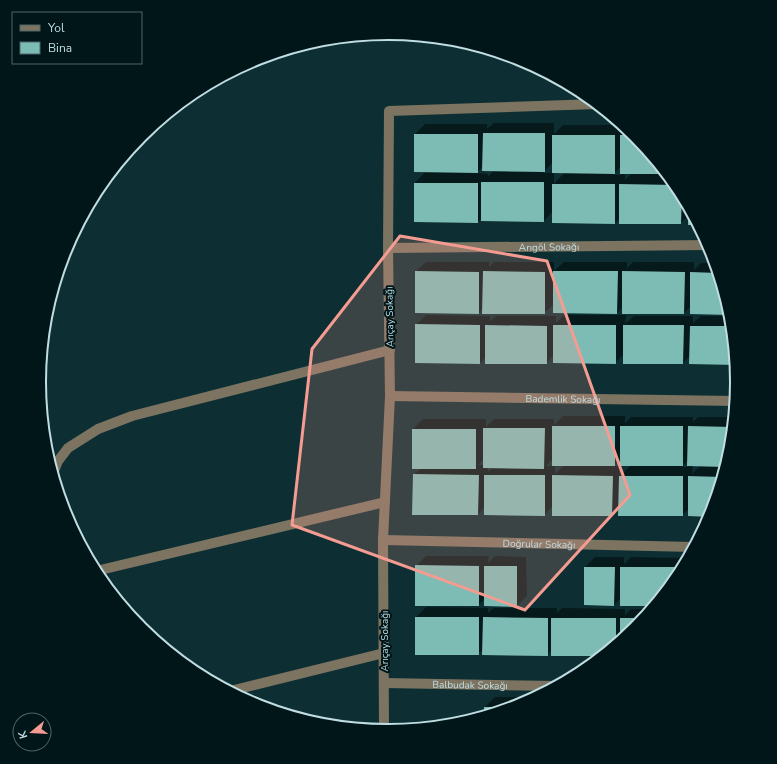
<svg xmlns="http://www.w3.org/2000/svg" width="777" height="764" font-family="'Nunito Sans',sans-serif">
	<style>
		.shadow { fill: #0007; fill-rule: evenodd }
		.building { fill: #7dbcb5 }
		.lines { fill: none; stroke-linecap: round; stroke-linejoin: round }
		.minor { stroke: #7c7461; stroke-width: 10 }
		.marked { fill: #f59c92; fill-opacity: 0.2; stroke: #f59c92; stroke-width: 3; stroke-linejoin: round }
		.labels { text-anchor: middle; stroke-width: 4; stroke-linejoin: round; paint-order: stroke }
		.street-label { font-size: 10px; fill: #bfdde2; stroke: #001619 }
		.rim { fill: none; stroke: #bfdde2; stroke-width: 2 }
	</style>
	<rect width="100%" height="100%" fill="#0d2f33"/>
	<path class="shadow" d="M494 123H554V134L563 125H623L624 126V132L628 129 635 135 679 188 698 224H689V215L681 223 620 218 615 223 553 211 544 221 482 218 478 222 415 183 426 171 415 134 425 124H487V129ZM553 162V173H543ZM484 166 494 170 488 177V174L476 173ZM621 166V175H613ZM554 172H565L554 184ZM625 173H632L625 180Z
		M426 262H489V267L494 262H554V271L564 262H627V268L633 262H694V270L701 263H715L731 314 691 313V306L684 313H623V307L617 313 554 304 544 313 483 308 479 313 416 271Z
		M426 315 490 316V321L496 316H556V323L564 315H626L625 324 634 316H693V323L701 316H731L736 364 691 355 683 363 624 354 615 363 554 355 546 363 486 357 480 363 416 325Z
		M563 416H625V423L631 417H693V422L698 417H734L731 450 711 516 689 515V509L682 515 620 507 612 515 553 506 544 515 485 507 478 514H413L414 475 421 468 413 429 423 419H486V427L494 419H554V425ZM484 459V465H478ZM553 459V466H546ZM621 459V466H613ZM688 460V467H682ZM555 465H564L555 474ZM622 465H631L622 474ZM693 465 700 466 692 474ZM488 467H493L488 472Z
		M426 556H489L488 563 495 556 526 557 527 596 517 606 485 599 478 605 416 566Z
		M595 557H624V564L631 557 688 558 679 576 655 605 621 598 614 605 585 567Z
		M426 607 488 608V613L494 608H557V613L562 608 625 609V615L631 609H651L635 629 603 655H552V650L547 655 483 649 478 654 416 617Z
		M495 697H535L522 705 485 716V707Z"/>
	<path class="building" d="M483 133H545V172L482 171Z
		M414 134H478V173L414 172Z
		M552 135H615V174L552 173Z
		M620 135H635L667 174H620Z
		M481 182H544V222L481 221Z
		M414 183H478V223L414 222Z
		M552 184H615V224L552 223Z
		M619 184 676 185 682 193 681 224H619Z
		M688 206 698 225H688Z
		M415 271 479 272V314L415 313Z
		M483 271 545 272V314H482Z
		M553 271H618L617 314 553 313Z
		M622 271 685 272 684 314H622Z
		M690 272 718 273 731 315 690 314Z
		M415 324 480 325V364L415 363Z
		M485 325 547 326V364H485Z
		M553 325H616V364L553 363Z
		M623 325H684L683 364H623Z
		M690 326H732L736 365 689 364Z
		M552 426H615V466H552Z
		M620 426H683V466H620Z
		M688 426 733 427 731 450 726 467 687 466Z
		M483 428H545L544 469 483 468Z
		M412 429H476V469H412Z
		M413 474 479 475 478 515H412Z
		M484 475H545V516L484 515Z
		M552 475 613 476 612 516H552Z
		M619 476H683V516H618Z
		M688 476 723 477 710 517 688 516Z
		M415 565 479 566V606H415Z
		M484 566H517V607L484 606Z
		M584 567H615L614 606 584 605Z
		M620 567H681V572L654 606H620Z
		M415 617H479V655H415Z
		M483 617 548 618V656L482 655Z
		M551 618H616V645L602 656H551Z
		M620 618H644L635 629 620 641Z
		M484 707H513L484 716Z"/>
	<g class="lines">
		<g class="minor">
			<path id="s1" d="M388 248 709 245"/>
			<path id="s2" d="M390 396 736 401"/>
			<path d="M53 473 58 461 68 448 98 429 132 416 390 350"/>
			<path id="s3" d="M383 540 694 547"/>
			<path d="M96 571 385 502"/>
			<path id="s4" d="M384 683 557 686"/>
			<path d="M230 691 384 653"/>
			<path d="M384 731 383 540 390 396 388 248 389 111 597 104"/>
		</g>
	</g>
	<path class="marked" d="M400 236 547 261 630 495 525 610 292 525 312 349Z"/>
	<g class="labels">
		<g class="street-label">
			<text dy="4" stroke="none"><textPath href="#s1" startOffset="161">Arıgöl Sokağı</textPath></text>
			<text transform="translate(389 317) rotate(-91)" y="4">Arıçay Sokağı</text>
			<text dy="4" stroke="none"><textPath href="#s2" startOffset="173">Bademlik Sokağı</textPath></text>
			<text dy="4" stroke="none"><textPath href="#s3" startOffset="156">Doğrular Sokağı</textPath></text>
			<text transform="translate(384 641) rotate(-90)" y="4">Arıçay Sokağı</text>
			<text dy="4" stroke="none"><textPath href="#s4" startOffset="86">Balbudak Sokağı</textPath></text>
		</g>
	</g>
	<path d="M0 0H777V764H0ZM46 382a342 342 0 1 1 684 0a342 342 0 1 1-684 0Z" fill="#001619" fill-rule="evenodd"/>
	<path class="rim" d="M46 382a342 342 0 1 1 684 0a342 342 0 1 1-684 0Z"/>
	<rect x="12" y="12" width="130" height="52" fill="#001619" stroke="#4c6669"/>
	<rect x="20" y="25" width="20" height="6" fill="#7c7461" stroke="#4c6669"/>
	<text x="48" y="32" font-size="12" fill="#bfdde2">Yol</text>
	<rect x="20" y="42" width="20" height="12" fill="#7dbcb5" stroke="#4c6669"/>
	<text x="48" y="52" font-size="12" fill="#bfdde2">Bina</text>
	<g transform="translate(32 732) rotate(252)"><circle r="19" fill="#001619" stroke="#4c6669"/>
	<path d="M0-3L7 15L0 10L-7 15Z" fill="#f59c92"/>
	<text y="-6" font-size="11" font-weight="bold" text-anchor="middle" fill="#bfdde2">K</text>
	</g>
</svg>
